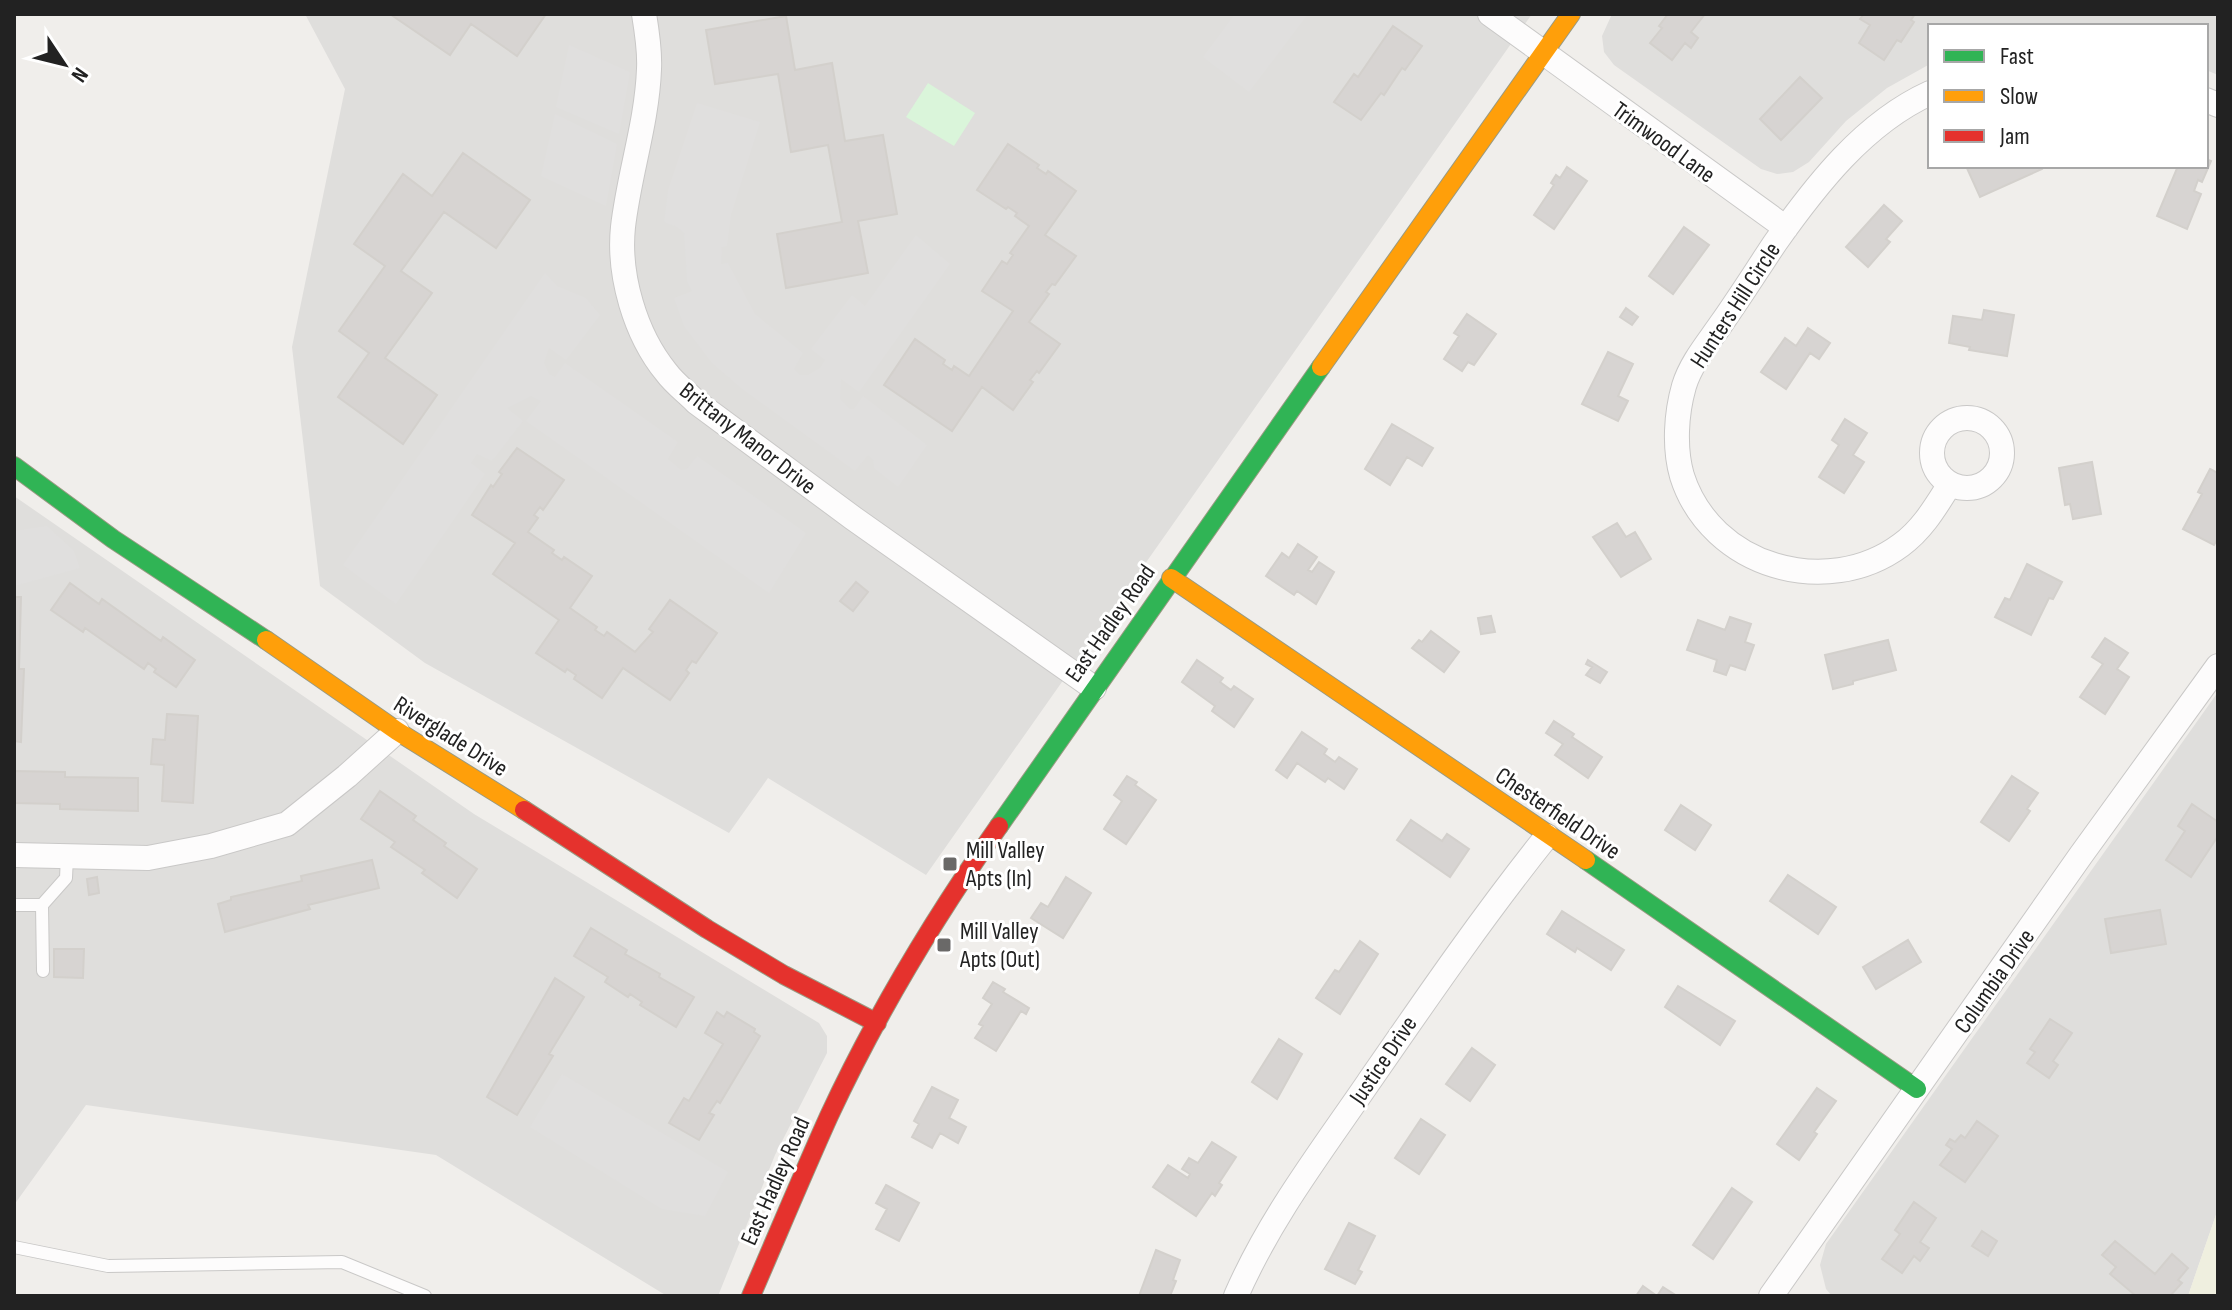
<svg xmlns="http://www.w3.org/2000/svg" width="2232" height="1310" font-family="'Sofia Sans Condensed',sans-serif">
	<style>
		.residential { fill: #dfdedc }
		.farmland { fill: #efefdf }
		.park { fill: #daf5da }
		.parking { fill: #e0dfde }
		.building { fill: #d7d4d2; stroke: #d3d0cc; stroke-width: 2 }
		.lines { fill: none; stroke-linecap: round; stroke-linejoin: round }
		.lane-casing { stroke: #c9c8c7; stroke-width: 14 }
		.street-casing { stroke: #c9c8c7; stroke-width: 26 }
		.fast-casing { stroke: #999a82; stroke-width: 20 }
		.slow-casing { stroke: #999a82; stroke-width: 20 }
		.jam-casing { stroke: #999a82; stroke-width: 20 }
		.lane { stroke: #fdfcfc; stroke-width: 12 }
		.street { stroke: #fdfcfc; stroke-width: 24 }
		.fast { stroke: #30b455; stroke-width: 18 }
		.slow { stroke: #ff9f0a; stroke-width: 18 }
		.jam { stroke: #e5322d; stroke-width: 18 }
		.poi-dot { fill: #6a6968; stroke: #fff; stroke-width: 3 }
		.labels { text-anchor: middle; stroke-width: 6; stroke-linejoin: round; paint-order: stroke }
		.street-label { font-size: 24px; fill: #222; stroke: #fff }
		.poi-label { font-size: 24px; fill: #222; stroke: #fff; text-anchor: start }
	</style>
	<rect width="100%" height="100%" fill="#f0eeeb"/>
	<path class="residential" d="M305 14H1532L926 875 768 778 729 833 425 663 320 586 292 347 345 89Z
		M1612 14H2218V75L2206 70V26H1930V64L1887 88 1846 121 1809 162 1793 172 1777 174 1761 169 1614 65 1604 52 1602 36Z
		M14 496 474 814 819 1023 827 1036V1053L775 1155 718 1296H667L436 1155 86 1105 14 1205Z
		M2218 692V1209L2188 1296H1832L1826 1289 1820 1265 1826 1244Z"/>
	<path class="farmland" d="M2218 1209V1296H2188Z"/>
	<path class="park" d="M928 83 975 113 954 146 906 117Z"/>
	<path class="parking" d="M1235 14H1308L1249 92 1203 57Z
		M569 45 630 72 619 134 556 107Z
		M697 103 760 122 731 215 727 246 722 247 721 264 728 263 755 314 803 353 794 369 800 375H808L820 368 825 360 811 349 852 295 865 306 916 235 950 264 859 392 841 379 840 399 850 409H854L863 396 927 445 898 487 874 468 873 460 868 455 855 471 741 388 712 363 684 326 674 298 692 291 687 281 684 233 677 227 664 222 668 190Z
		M555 114 617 144 606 206 541 176Z
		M545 273 557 286 586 298 600 315 566 360 549 348 544 363 549 374 555 377 565 363 678 442 668 459 681 470 687 469 697 456 806 533 769 593 526 421 541 401 531 396 507 408 523 421 492 461 477 454 471 463 485 474 396 604 343 565Z
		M47 526 74 551 80 568 14 586V531Z
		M562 1074 728 1172 705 1216 662 1209 530 1127Z"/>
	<path class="building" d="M390 14H546L517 56 471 24 450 55Z
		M1668 14H1705L1691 32 1698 38 1691 48 1685 43 1672 60 1650 43 1662 28 1659 26Z
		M1864 14H1915L1911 20 1914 22 1901 42 1897 40 1884 60 1859 43 1870 25 1860 19Z
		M786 16 795 70 832 63 845 141 883 135 897 214 858 221 868 273 786 288 777 234 842 222 828 145 791 152 778 74 715 84 706 30Z
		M1393 26 1422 46 1405 70 1402 68 1384 95 1381 93 1361 120 1334 102 1354 74 1358 77Z
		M1800 77 1822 98 1781 140 1760 119Z
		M1008 144 1039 165 1037 168 1046 174 1048 171 1076 191 1045 235 1076 256 1055 285 1052 284 1046 292 1049 294 1029 322 1060 344 1039 373 1037 371 1030 380 1033 382 1013 410 982 387 952 431 884 385 915 339 945 360 943 364 952 370 954 366 969 376 1013 311 982 291 1002 261 1007 264 1013 255 1010 253 1029 226 1015 216 1017 213 1008 207 1006 209 977 190Z
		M463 153 530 200 496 248 444 212 401 271 432 293 385 358 437 395 403 444 338 397 369 353 339 331 385 266 354 244 403 174 432 196Z
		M2206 159 2211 161 2202 182 2198 180 2194 191 2201 194 2187 229 2157 216 2178 166H2206Z
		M1966 166H2041L2042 169 1980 197Z
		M1567 167 1587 181 1554 229 1534 215 1554 185 1551 183 1556 175 1560 178Z
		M1884 205 1902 221 1886 239 1890 242 1868 267 1846 247Z
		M1684 227 1709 245 1673 294 1649 276Z
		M1626 308 1638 317 1632 325 1620 317Z
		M1984 310 2014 315 2007 356 1969 350 1970 347 1949 343 1953 316 1982 320Z
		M1467 314 1496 334 1474 365 1468 362 1462 371 1444 359 1459 336 1454 333Z
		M1808 328 1830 343 1819 359 1810 353 1786 389 1761 372 1785 338 1796 346Z
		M1608 352 1633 364 1618 396 1628 401 1618 421 1582 404Z
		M1845 419 1867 433 1853 455 1864 462 1844 493 1819 477 1839 445 1832 440Z
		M1392 424 1433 448 1422 466 1407 457 1390 485 1365 469Z
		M517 448 564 480 543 510 540 507 534 515 538 518 528 532 554 550 552 553 562 560 564 557 592 576 570 608 597 627 595 630 604 636 607 632 635 652 653 632 649 629 670 600 717 633 696 663 692 661 686 670 689 673 670 700 623 668 602 698 574 679 576 675 567 669 565 672 536 653 559 620 493 574 515 543 472 515 491 485 493 487 502 474 499 472Z
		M2092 462 2101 514 2073 519 2070 504 2065 505 2059 468Z
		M2210 469 2218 473V538L2214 545 2183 529 2202 494 2198 492Z
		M1617 523 1626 537 1635 532 1651 559 1621 577 1593 537Z
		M1298 544 1317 557 1308 570 1312 572 1319 562 1334 572 1316 604 1297 591 1294 595 1266 576 1282 553 1289 558Z
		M2027 564 2062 582 2053 599 2049 598 2031 635 1995 617 2005 598 2010 600Z
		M856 582 868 592 853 611 840 601Z
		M70 583 99 604 102 599 161 641 163 637 195 660 176 687 154 672 156 669 148 663 144 669 85 628 83 632 51 610Z
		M14 597H21L19 669H24L21 742 14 741Z
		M1491 616 1495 632 1481 634 1478 618Z
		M1730 617 1751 624 1745 642 1754 645 1745 670 1730 665 1726 675 1714 671 1717 660 1687 650 1698 620 1725 630Z
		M1431 631 1459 652 1444 672 1412 648 1419 640 1422 642Z
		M2105 638 2128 653 2117 669 2129 677 2105 714 2080 697 2103 664 2092 657Z
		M1888 640 1896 670 1853 681V684L1833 689 1825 655Z
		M1197 660 1223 678 1220 682 1231 690 1234 686 1253 699 1234 727 1212 711 1215 706 1182 682Z
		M1588 660 1607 672 1600 683 1586 675 1592 667 1586 664Z
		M167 714 198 716 193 803 162 801 164 765 151 764 153 739 165 740Z
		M1554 721 1574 734 1572 737 1602 757 1588 778 1555 755 1563 744 1546 733Z
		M1302 732 1327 749 1324 754 1335 762 1339 757 1357 769 1344 789 1328 778 1325 782 1297 763 1287 778 1276 770Z
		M14 771 65 772V777L138 778V811L60 809V804L14 803Z
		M1127 776 1137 782 1135 785 1156 800 1126 844 1104 829 1122 801 1114 795Z
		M2012 776 2038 793 2027 809 2030 811 2009 841 1981 822Z
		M380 791 416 816 413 820 446 843 444 846 477 869 457 898 422 873 425 870 391 847 395 842 361 819Z
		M2192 804 2218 822V836L2191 877 2166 860 2185 831 2178 826Z
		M1681 805 1711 825 1695 850 1665 830Z
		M1411 820 1442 841 1447 834 1469 849 1450 877 1397 840Z
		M372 860 379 888 308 905 310 909 225 932 218 904 231 900V897L302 881 301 876Z
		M1788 875 1836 907 1818 934 1770 901Z
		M97 877 99 893 89 895 87 879Z
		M1066 877 1091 893 1063 938 1031 918 1041 903 1048 907Z
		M2160 910 2166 944 2111 953 2105 919Z
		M1562 911 1624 950 1611 970 1577 948 1575 952 1547 934Z
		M591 928 627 950 625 954 660 974 659 977 694 997 676 1027 640 1005 642 1002 630 994 628 997 605 982 608 977 574 956Z
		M1908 940 1921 962 1876 989 1863 967Z
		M1360 941 1378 954 1340 1014 1316 998 1335 970 1339 972Z
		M54 949H84L83 978 54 977Z
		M555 978 584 997 549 1054 553 1056 517 1115 487 1097Z
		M993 982 1005 989 1003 992 1029 1008 1026 1014 1021 1011 996 1051 975 1038 983 1026 979 1024 992 1004 983 998Z
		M1678 986 1735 1021 1720 1045 1665 1007Z
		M717 1012 724 1017 727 1012 755 1029 754 1032 760 1036 720 1103 717 1101 709 1113 714 1115 699 1140 669 1123 684 1098 689 1101 723 1044 705 1033Z
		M2050 1019 2072 1033 2053 1061 2058 1065 2049 1078 2027 1063 2035 1052 2030 1049Z
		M1279 1039 1302 1054 1277 1099 1252 1082Z
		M1472 1048 1495 1065 1470 1101 1446 1084Z
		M932 1087 958 1100 949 1118 966 1127 958 1143 940 1133 932 1148 912 1137 919 1124 914 1121Z
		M1817 1088 1836 1101 1814 1132 1817 1134 1799 1160 1777 1144Z
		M1421 1119 1445 1135 1419 1174 1395 1158Z
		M1977 1121 1998 1136 1965 1182 1940 1165 1952 1149 1946 1145 1950 1139 1955 1142 1961 1135 1965 1138Z
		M1212 1142 1236 1157 1219 1183 1222 1185 1215 1196 1212 1193 1196 1216 1153 1187 1168 1165 1188 1178 1190 1174 1182 1169 1189 1158 1198 1163Z
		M886 1185 919 1203 899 1241 876 1229 887 1209 876 1203Z
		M1732 1188 1752 1202 1713 1259 1693 1245Z
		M1914 1202 1936 1218 1920 1242 1929 1248 1920 1261 1914 1256 1902 1273 1882 1259 1900 1234 1895 1230Z
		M1349 1223 1375 1236 1358 1270 1362 1272 1355 1284 1325 1269Z
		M1982 1231 1997 1241 1988 1256 1972 1246Z
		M2115 1241 2155 1274 2172 1254 2188 1268 2178 1280 2182 1283 2170 1296H2136L2110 1274 2116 1267 2102 1255Z
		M1156 1250 1180 1260 1173 1280 1176 1281 1170 1296H1139Z
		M1643 1286 1657 1296 1663 1287 1677 1296H1636Z"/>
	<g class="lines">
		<g class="lane-casing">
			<path id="lane" d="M14 905H42L43 971
				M42 905 66 878 67 856
				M14 1247 108 1266 342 1262 425 1296"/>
		</g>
		<g class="street-casing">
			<path id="street" d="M644 14C647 32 650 51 649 69 647 123 629 174 623 227 618 275 635 334 666 372 674 383 686 392 696 402L853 518 1094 688
				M1490 14 1786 228
				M1930 93C1864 123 1816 185 1775 243 1757 270 1740 297 1721 324 1708 343 1691 363 1684 386 1676 414 1674 448 1682 476 1711 567 1827 600 1901 545 1923 529 1936 506 1950 484
				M2206 100 2218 105
				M1932 453a35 35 0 1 1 70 0a35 35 0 1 1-70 0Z
				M14 855 148 858 211 846 287 824 347 776 397 731
				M1236 1296C1270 1218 1320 1153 1368 1083 1426 999 1483 916 1547 836
				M1771 1296 2081 855 2218 666"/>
		</g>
		<g class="fast-casing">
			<path id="fast" d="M14 466 113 539 266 640
				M999 826 1321 367
				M1586 860 1917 1089"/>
		</g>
		<g class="slow-casing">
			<path id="slow" d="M1321 367 1571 14
				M1171 578 1586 860
				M266 640 397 731 524 810"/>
		</g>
		<g class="jam-casing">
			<path id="jam" d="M524 810 707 929 784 975 877 1023
				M751 1296C777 1236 802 1176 829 1116 876 1015 935 917 999 826"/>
		</g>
		<use href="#lane" class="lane"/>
		<use href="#street" class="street"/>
		<use href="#fast" class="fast"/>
		<use href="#slow" class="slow"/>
		<use href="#jam" class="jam"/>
	</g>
	<g class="poi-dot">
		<rect x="942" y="856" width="16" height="16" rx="4"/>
		<rect x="936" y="937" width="16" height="16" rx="4"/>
	</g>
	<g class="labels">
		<g class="street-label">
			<text transform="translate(1664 142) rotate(36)" y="8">Trimwood Lane</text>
			<text transform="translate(1735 305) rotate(-57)" y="8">Hunters Hill Circle</text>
			<text transform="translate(748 438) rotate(38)" y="8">Brittany Manor Drive</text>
			<text transform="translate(1110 623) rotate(-55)" y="8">East Hadley Road</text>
			<text transform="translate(451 736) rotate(32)" y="8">Riverglade Drive</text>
			<text transform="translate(1558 813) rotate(34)" y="8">Chesterfield Drive</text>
			<text transform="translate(1994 981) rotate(-55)" y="8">Columbia Drive</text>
			<text transform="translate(1383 1060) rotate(-56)" y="8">Justice Drive</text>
			<text transform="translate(775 1181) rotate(-66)" y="8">East Hadley Road</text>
		</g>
		<g class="poi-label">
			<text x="966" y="858">Mill Valley<tspan x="966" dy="28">Apts (In)</tspan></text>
			<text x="960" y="939">Mill Valley<tspan x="960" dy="28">Apts (Out)</tspan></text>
		</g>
	</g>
	<rect width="2232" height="1310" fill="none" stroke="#222222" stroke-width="32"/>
	<rect x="1928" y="24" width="280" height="144" fill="#ffffff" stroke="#a7a7a7" stroke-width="2"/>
	<rect x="1944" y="50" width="40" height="12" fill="#30b455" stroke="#a7a7a7" stroke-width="2"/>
	<text x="2000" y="64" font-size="24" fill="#222222">Fast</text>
	<rect x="1944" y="90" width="40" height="12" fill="#ff9f0a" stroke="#a7a7a7" stroke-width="2"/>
	<text x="2000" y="104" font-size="24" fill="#222222">Slow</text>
	<rect x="1944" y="130" width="40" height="12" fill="#e5322d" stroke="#a7a7a7" stroke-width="2"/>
	<text x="2000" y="144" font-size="24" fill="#222222">Jam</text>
	<g transform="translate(64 64) rotate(125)" stroke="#ffffff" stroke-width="6" paint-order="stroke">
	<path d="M0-6L14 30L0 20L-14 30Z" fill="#222222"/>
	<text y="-12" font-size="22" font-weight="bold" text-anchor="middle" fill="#222222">N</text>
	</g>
</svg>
